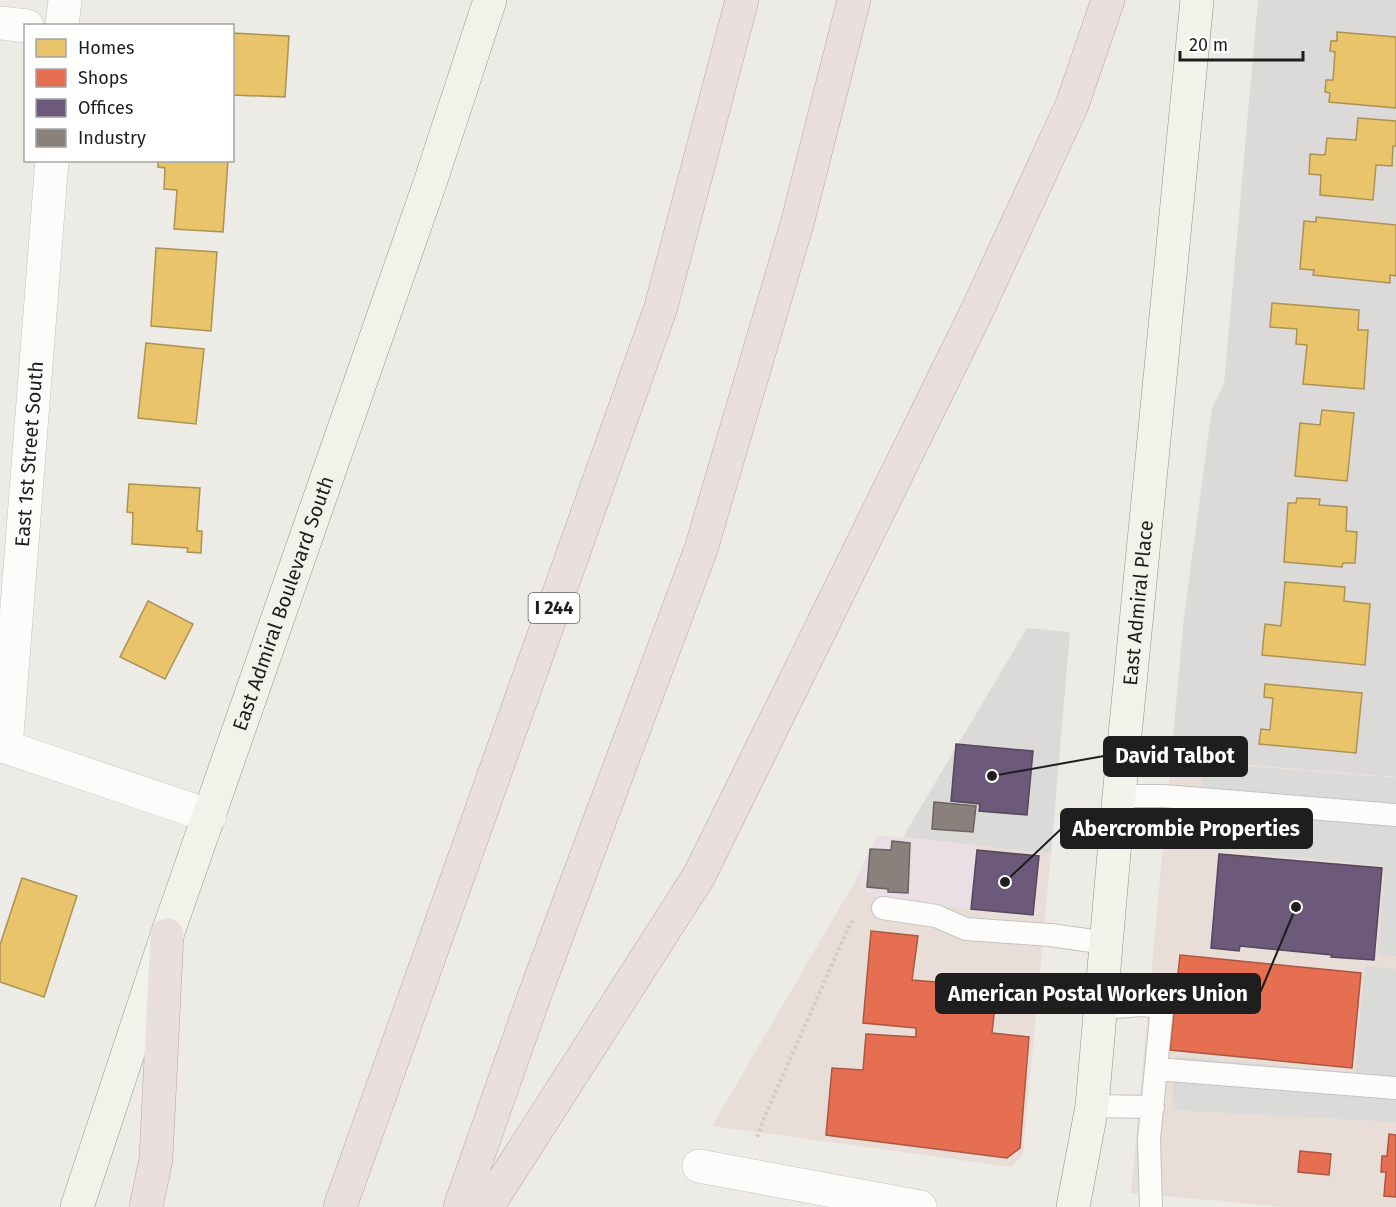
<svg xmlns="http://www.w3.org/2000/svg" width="1396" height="1207" font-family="'Fira Sans',sans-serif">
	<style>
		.residential { fill: #dbdad8 }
		.commercial { fill: #e9ddd8 }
		.industrial { fill: #e9dfe4 }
		.religious { fill: #dadad8 }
		.homes { fill: #e9c46a; stroke: #ac9253; stroke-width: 1.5 }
		.shops { fill: #e76f51; stroke: #ab5742; stroke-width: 1.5 }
		.offices { fill: #6d597a; stroke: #55475e; stroke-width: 1.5 }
		.industry { fill: #8a817c; stroke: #6a6360; stroke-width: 1.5 }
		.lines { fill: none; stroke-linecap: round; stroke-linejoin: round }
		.service-casing { stroke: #c3c3c1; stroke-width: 24 }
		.minor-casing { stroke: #c3c3c1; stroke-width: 34 }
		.secondary-casing { stroke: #90957f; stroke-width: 34 }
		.motorway-casing { stroke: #bfa0a4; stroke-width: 34 }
		.path { stroke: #d5cac7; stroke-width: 4; stroke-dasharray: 3 3; stroke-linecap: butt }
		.service { stroke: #fcfcfb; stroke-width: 22 }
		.minor { stroke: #fcfcfb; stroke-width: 33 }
		.secondary { stroke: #f1f2ea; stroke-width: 33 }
		.motorway { stroke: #e9dfde; stroke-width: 33 }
		.labels { text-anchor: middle; stroke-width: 6; stroke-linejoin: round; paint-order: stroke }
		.shield { fill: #fff; stroke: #626262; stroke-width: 1.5 }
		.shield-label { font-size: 18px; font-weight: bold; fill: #1e1e1e }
		.street-label { font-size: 20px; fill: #1e1e1e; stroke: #fff }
		.leader { fill: none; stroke: #1e1e1e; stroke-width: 2 }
		.callout-dot { fill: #1e1e1e; stroke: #fff; stroke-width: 2 }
		.callout { fill: #1e1e1e; stroke: #1e1e1e; stroke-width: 2 }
		.callout-label { font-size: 21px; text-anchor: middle; font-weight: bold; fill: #fff }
	</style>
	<rect width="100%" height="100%" fill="#ecebe6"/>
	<path class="residential" d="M1258 0H1396V777L1171 759 1184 617 1212 408 1224 384Z
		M1027 628 1070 632 1051 854 903 837Z"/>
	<path class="commercial" d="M1171 759 1396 777V1207H1286L1131 1193Z
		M976 845 1051 854 1023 1155 1011 1167 712 1126 857 878 872 898 970 907Z"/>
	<path class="industrial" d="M877 835 976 845 970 908 872 898 857 878Z"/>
	<path class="religious" d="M1202 763 1396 778V956L1378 955 1385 866 1251 853 1215 820 1201 778Z
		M1365 966 1396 969V1122L1172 1110 1176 1056 1355 1073Z"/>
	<path class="homes" d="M1337 32 1396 37V108L1329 102 1330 93 1325 92 1326 80H1333L1335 52 1330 51 1331 41H1337Z
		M232 33 289 36 285 97 232 95Z
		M1358 118 1396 121V146H1393L1392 166 1376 165 1373 200 1320 195 1321 175 1309 174 1310 154 1325 155 1327 138 1356 140Z
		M158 160H228L223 232 174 229 177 190 164 189 165 168 158 167Z
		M1316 217 1396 225V276L1390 275V283L1313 275 1314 270 1300 269 1304 221 1316 222Z
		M156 248 217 252 211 331 151 326Z
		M1272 303 1359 310 1358 330H1368L1364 389 1303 384 1307 345 1296 344 1297 329 1270 327Z
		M146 343 204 349 196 424 138 418Z
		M1322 410 1354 413 1347 481 1295 476 1300 423 1320 425Z
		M129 484 200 488 197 531H202L201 553 187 552 188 548 132 544 133 513 127 512Z
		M1297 498 1320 499 1319 505 1347 507 1346 531 1357 532 1355 563H1343L1342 567 1284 562 1288 503H1296Z
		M1285 582 1345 587 1344 601 1370 604 1365 665 1262 655 1265 624 1281 626Z
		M148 601 193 624 165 679 120 657Z
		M1265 684 1362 693 1356 753 1259 744 1261 729 1270 730 1273 698 1264 697Z
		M22 878 77 896 44 997 0 982V945Z"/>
	<path class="shops" d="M871 931 918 936 912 980 997 987 992 1033 1029 1037 1020 1148 1007 1158 826 1135 832 1068 863 1070 866 1034 916 1037V1028L863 1023Z
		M1180 955 1361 973 1352 1068 1170 1050Z
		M1389 1134 1396 1135V1197L1384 1196 1386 1172H1381L1382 1156H1387Z
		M1300 1151 1331 1154 1329 1175 1298 1172Z"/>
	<path class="offices" d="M956 744 1033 751 1027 815 979 811 980 804 951 801Z
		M977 850 1039 856 1033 915 971 909Z
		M1219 854 1382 868 1374 960 1331 957 1332 955 1240 946 1239 951 1211 948Z"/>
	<path class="industry" d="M934 802 976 806 973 832 932 829Z
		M892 841 910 843 908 893 888 892V889L867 887 870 849 891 850Z"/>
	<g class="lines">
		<g class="service-casing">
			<path id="service" d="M1119 796H1164L1396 815
				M883 908 936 916 966 929 1050 935 1107 943
				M1100 1008 1142 1005 1162 1007 1149 1139 1151 1207
				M1156 1069 1396 1088
				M1092 1106 1153 1107"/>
		</g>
		<g class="minor-casing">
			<g id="minor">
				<path d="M0 23 27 26"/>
				<path d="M62 26 65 0"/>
				<path d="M0 745 210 816"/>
				<path id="s1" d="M6 747 52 160"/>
				<path d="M699 1166 920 1207"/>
			</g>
		</g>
		<g class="secondary-casing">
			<g id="secondary">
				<path id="s2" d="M77 1207 167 935 431 180 490 0"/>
				<path id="s3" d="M1073 1207 1092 1106 1119 796 1197 0"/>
			</g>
		</g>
		<g class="motorway-casing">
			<path id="motorway" d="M146 1207 156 1159 167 935
				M340 1207 661 307 742 0
				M460 1207 535 994 701 549 797 224 854 0
				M487 1207 699 876 976 313 1072 105 1108 0"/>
		</g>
		<path class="path" d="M757 1137 764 1118 850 924 854 920"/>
		<use href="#service" class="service"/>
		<use href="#minor" class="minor"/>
		<use href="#secondary" class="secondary"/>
		<use href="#motorway" class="motorway"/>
	</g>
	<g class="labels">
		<rect class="shield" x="528.5" y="593" width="51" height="30" rx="4.5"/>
		<g class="shield-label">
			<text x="554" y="614">I 244</text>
		</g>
		<g class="street-label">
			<text dy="7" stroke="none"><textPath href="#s1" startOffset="294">East 1st Street South</textPath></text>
			<text dy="7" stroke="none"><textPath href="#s2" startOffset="638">East Admiral Boulevard South</textPath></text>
			<text dy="7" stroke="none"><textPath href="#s3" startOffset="608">East Admiral Place</textPath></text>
		</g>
	</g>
	<path class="leader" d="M992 776L1104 756M1005 882L1061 829M1296 907L1260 993"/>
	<g class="callout-dot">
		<circle cx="992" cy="776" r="6"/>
		<circle cx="1005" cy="882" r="6"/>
		<circle cx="1296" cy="907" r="6"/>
	</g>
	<g class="callout">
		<rect x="1104" y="737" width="143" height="39" rx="6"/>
		<rect x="1061" y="809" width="251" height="39" rx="6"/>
		<rect x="936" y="974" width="324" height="39" rx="6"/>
	</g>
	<g class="callout-label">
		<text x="1175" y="763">David Talbot</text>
		<text x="1186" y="836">Abercrombie Properties</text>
		<text x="1098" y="1001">American Postal Workers Union</text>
	</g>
	<rect x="24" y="24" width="210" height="138" fill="#ffffff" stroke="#a5a5a5" stroke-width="1.5"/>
	<rect x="36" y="39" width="30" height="18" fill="#e9c46a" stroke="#a5a5a5" stroke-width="1.5"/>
	<text x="78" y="54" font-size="18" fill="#1e1e1e">Homes</text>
	<rect x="36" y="69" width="30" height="18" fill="#e76f51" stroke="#a5a5a5" stroke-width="1.5"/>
	<text x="78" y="84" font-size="18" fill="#1e1e1e">Shops</text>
	<rect x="36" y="99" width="30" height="18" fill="#6d597a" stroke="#a5a5a5" stroke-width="1.5"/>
	<text x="78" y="114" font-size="18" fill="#1e1e1e">Offices</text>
	<rect x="36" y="129" width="30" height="18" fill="#8a817c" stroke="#a5a5a5" stroke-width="1.5"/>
	<text x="78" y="144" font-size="18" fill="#1e1e1e">Industry</text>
	<path d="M1180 51v9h123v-9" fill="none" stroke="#1e1e1e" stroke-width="3"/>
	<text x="1189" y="51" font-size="18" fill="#1e1e1e" stroke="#ffffff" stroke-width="4.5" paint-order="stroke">20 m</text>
</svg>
